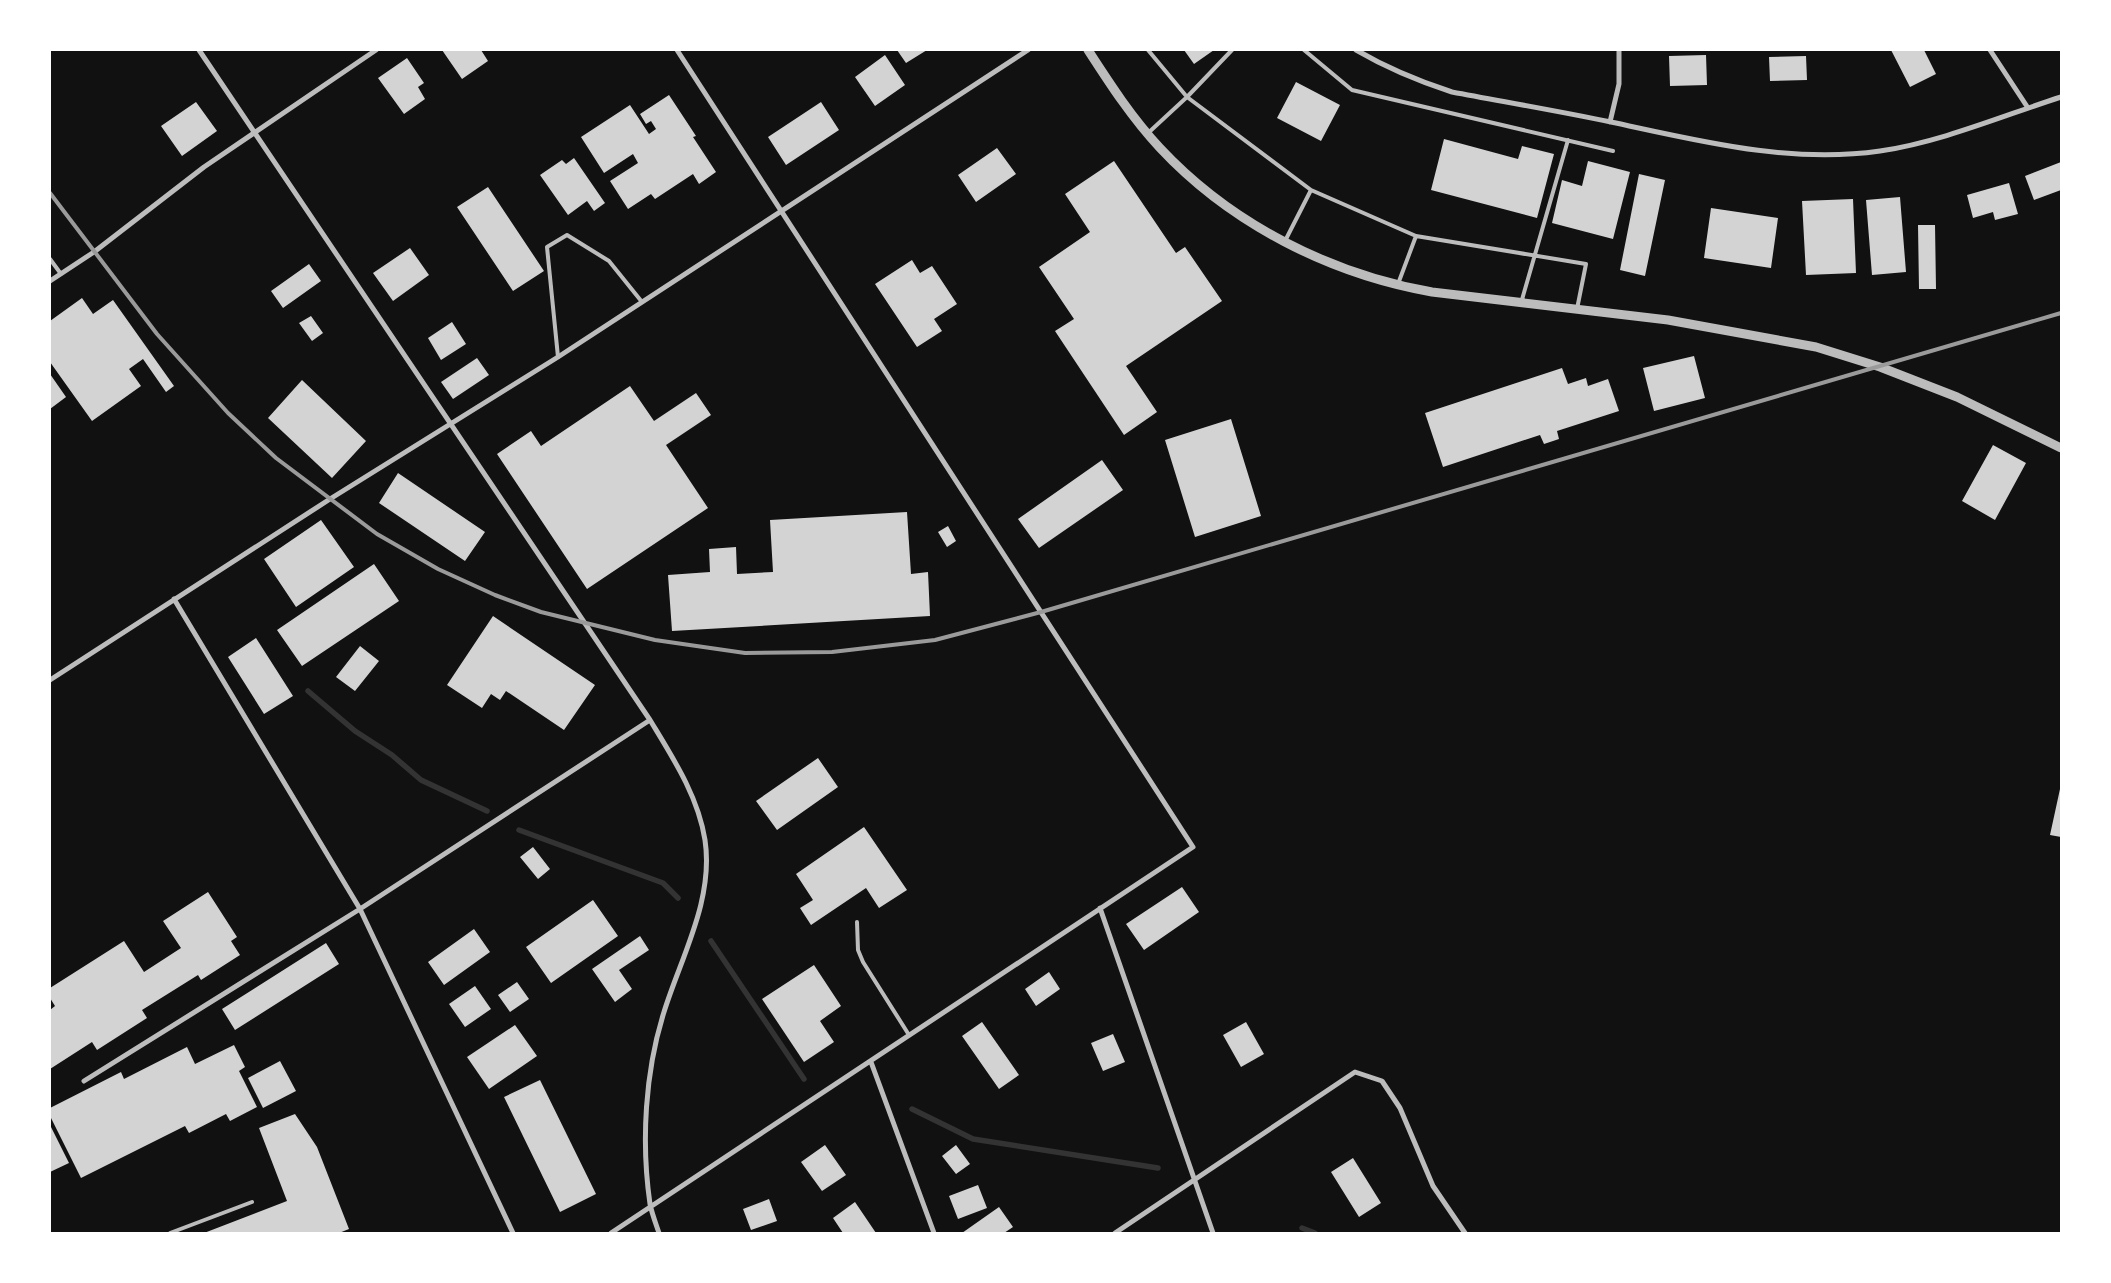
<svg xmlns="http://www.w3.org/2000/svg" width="2111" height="1283" font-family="'Noto Serif',serif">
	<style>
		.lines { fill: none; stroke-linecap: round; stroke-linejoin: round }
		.stream { stroke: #333; stroke-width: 5.5 }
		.building { fill: #d3d3d3 }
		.service { stroke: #bcbcbc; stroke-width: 4 }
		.minor { stroke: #bcbcbc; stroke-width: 5 }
		.tertiary { stroke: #bcbcbc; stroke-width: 9 }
		.rail { stroke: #9a9a9a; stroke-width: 4 }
	</style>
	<rect width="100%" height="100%" fill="#111"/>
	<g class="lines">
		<path class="stream" d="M308 691 355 731 392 755 421 780 487 811
			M519 830 663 883 678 898
			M711 941 804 1079
			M912 1109 973 1139 1158 1168
			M1302 1228 1315 1233"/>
	</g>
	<path class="building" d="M442 50H481L488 61 462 79Z
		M897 50H927L906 63Z
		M1184 50H1214L1194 64Z
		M1891 50H1924L1936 74 1910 87Z
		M885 55 905 85 875 106 855 77Z
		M1706 55 1707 85 1670 86 1669 56Z
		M1806 56 1807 80 1770 81 1769 57Z
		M407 58 424 83 418 87 425 99 404 114 378 78Z
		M1296 82 1340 105 1321 141 1277 118Z
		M669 95 696 136 693 137 716 172 699 184 693 174 655 199 651 194 628 209 610 181 638 163 633 154 604 173 581 137 630 105 649 134 656 129 651 121 646 124 640 114Z
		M196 102 217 131 182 156 161 126Z
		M821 102 839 130 786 165 768 137Z
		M1444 139 1518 159 1522 146 1554 154 1537 218 1431 190Z
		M997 148 1016 174 976 202 958 175Z
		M574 158 605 203 594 211 587 201 568 215 540 175 562 160 566 164Z
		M1114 161 1176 253 1185 247 1222 301 1126 366 1157 412 1124 435 1055 331 1074 319 1039 267 1090 232 1065 194Z
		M1588 161 1630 172 1613 239 1552 223 1562 180 1582 186Z
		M2061 162V190L2034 200 2025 176Z
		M1639 174 1665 180 1645 276 1620 270Z
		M2009 183 2018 214 1995 220 1993 212 1973 218 1967 195Z
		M488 187 544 271 513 291 457 207Z
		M1900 197 1906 272 1872 275 1866 200Z
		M1853 199 1856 273 1806 275 1802 201Z
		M1711 208 1778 218 1771 268 1704 258Z
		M1918 225H1935L1936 289H1919Z
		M410 248 429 275 393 301 373 273Z
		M912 260 920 273 932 266 957 304 934 319 942 331 917 347 875 284Z
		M309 264 321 281 283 308 271 291Z
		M82 298 93 314 113 300 174 386 166 392 143 359 129 369 141 386 92 421 50 362V321Z
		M311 316 323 333 312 341 299 323Z
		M452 322 466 344 441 360 428 338Z
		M1694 356 1705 398 1654 411 1643 368Z
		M477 358 489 375 453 399 441 382Z
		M1562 368 1568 384 1586 378 1588 386 1608 379 1619 411 1557 431 1559 439 1544 444 1540 435 1443 467 1425 413Z
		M50 374 66 397 50 409Z
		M302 380 366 441 332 478 268 418Z
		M630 386 654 421 696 393 711 415 666 445 708 508 587 589 497 454 531 431 541 446Z
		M1231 419 1261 516 1195 537 1165 440Z
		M1993 445 2026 463 1995 520 1962 501Z
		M1102 460 1123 490 1039 548 1018 519Z
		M398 473 485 532 465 561 379 503Z
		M907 512 911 574 928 572 930 616 672 631 668 575 710 572 709 549 736 547 737 574 773 572 770 520Z
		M321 520 354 567 296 607 264 559Z
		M948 526 956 541 947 547 938 532Z
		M374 564 399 601 302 666 277 630Z
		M493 616 595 685 564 730 506 691 500 700 491 694 482 708 447 685Z
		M256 638 293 696 264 714 228 657Z
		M360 646 379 661 355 691 336 677Z
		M818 758 838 787 777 830 756 801Z
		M2060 789H2061V837L2050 835Z
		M864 827 907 890 879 908 866 888 811 925 800 908 813 900 796 874Z
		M533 847 550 869 538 879 520 857Z
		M1182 887 1199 912 1144 950 1126 924Z
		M208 892 237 937 231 941 240 955 201 980 198 975 142 1010 147 1018 97 1050 92 1042 50 1069V1010L55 1006 50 998V988L124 941 144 972 181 948 163 921Z
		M593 900 618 936 551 983 526 947Z
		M474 929 490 952 444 985 428 962Z
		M640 936 649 950 619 970 632 989 615 1002 592 969Z
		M326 943 339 964 235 1030 222 1009Z
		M814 965 841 1006 820 1021 834 1042 804 1062 762 999Z
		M1049 972 1060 989 1036 1006 1025 989Z
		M517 982 529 999 510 1012 498 995Z
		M475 986 491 1009 465 1027 449 1004Z
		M982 1022 1019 1075 999 1089 962 1036Z
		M1246 1022 1264 1054 1241 1067 1223 1035Z
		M515 1025 537 1056 489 1089 467 1057Z
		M1113 1034 1125 1062 1103 1071 1091 1043Z
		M234 1045 245 1067 239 1071 257 1107 230 1121 226 1114 189 1133 185 1126 81 1178 50 1116V1108L121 1072 124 1079 187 1047 195 1064Z
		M280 1061 296 1091 263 1108 248 1078Z
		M540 1080 596 1194 560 1212 504 1097Z
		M295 1114 317 1147 349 1229 339 1233H204L287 1201 259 1128Z
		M50 1125 69 1163 50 1172Z
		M825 1145 846 1175 822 1191 801 1162Z
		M956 1145 970 1164 956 1174 942 1156Z
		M1353 1158 1381 1203 1359 1217 1331 1172Z
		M978 1185 987 1208 958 1219 949 1196Z
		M769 1199 777 1221 751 1230 743 1209Z
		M855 1202 876 1233H843L833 1218Z
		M999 1207 1013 1227 1004 1233H962Z"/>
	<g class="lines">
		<path class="service" d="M1148 50 1187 97 1311 190 1416 236 1586 264 1577 309
			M1304 50 1352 90 1613 151
			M1147 134 1187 97 1232 50
			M1285 241 1311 190
			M50 259 61 274
			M1398 284 1416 236
			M1521 303 1568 140
			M558 357 547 247 567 235 609 261 642 302
			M857 922 858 950 863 962 909 1035
			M170 1233 252 1202"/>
		<path class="minor" d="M199 50 650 720C673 758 698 796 705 840 714 900 681 957 664 1012 645 1072 641 1142 650 1204 652 1214 656 1224 659 1233
			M1356 50C1387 68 1418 81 1452 92 1505 102 1558 111 1611 122 1700 141 1789 164 1880 151 1941 142 2002 116 2061 97
			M1990 50 2028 108
			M1610 122 1619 84V50
			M50 281 94 252 204 167 376 50
			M174 599 360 909 513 1233
			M50 680 330 499 558 357 1028 50
			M1100 908 1213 1233
			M871 1062 934 1233
			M84 1081 360 909 650 720
			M611 1233 1193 847 677 50
			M1115 1233 1355 1072 1382 1081 1400 1108 1433 1186 1465 1233"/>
		<path class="tertiary" d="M1088 50C1110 84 1132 118 1160 148 1231 224 1330 274 1432 292L1668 320 1816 347 1880 367 1957 397 2061 448"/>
		<path class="rail" d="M50 193 157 334 228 413 276 458 377 534 438 569 495 595 541 612 655 640 745 653 832 652 935 640 1041 612 2061 313"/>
	</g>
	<rect width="2111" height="1283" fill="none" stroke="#ffffff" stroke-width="102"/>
</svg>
